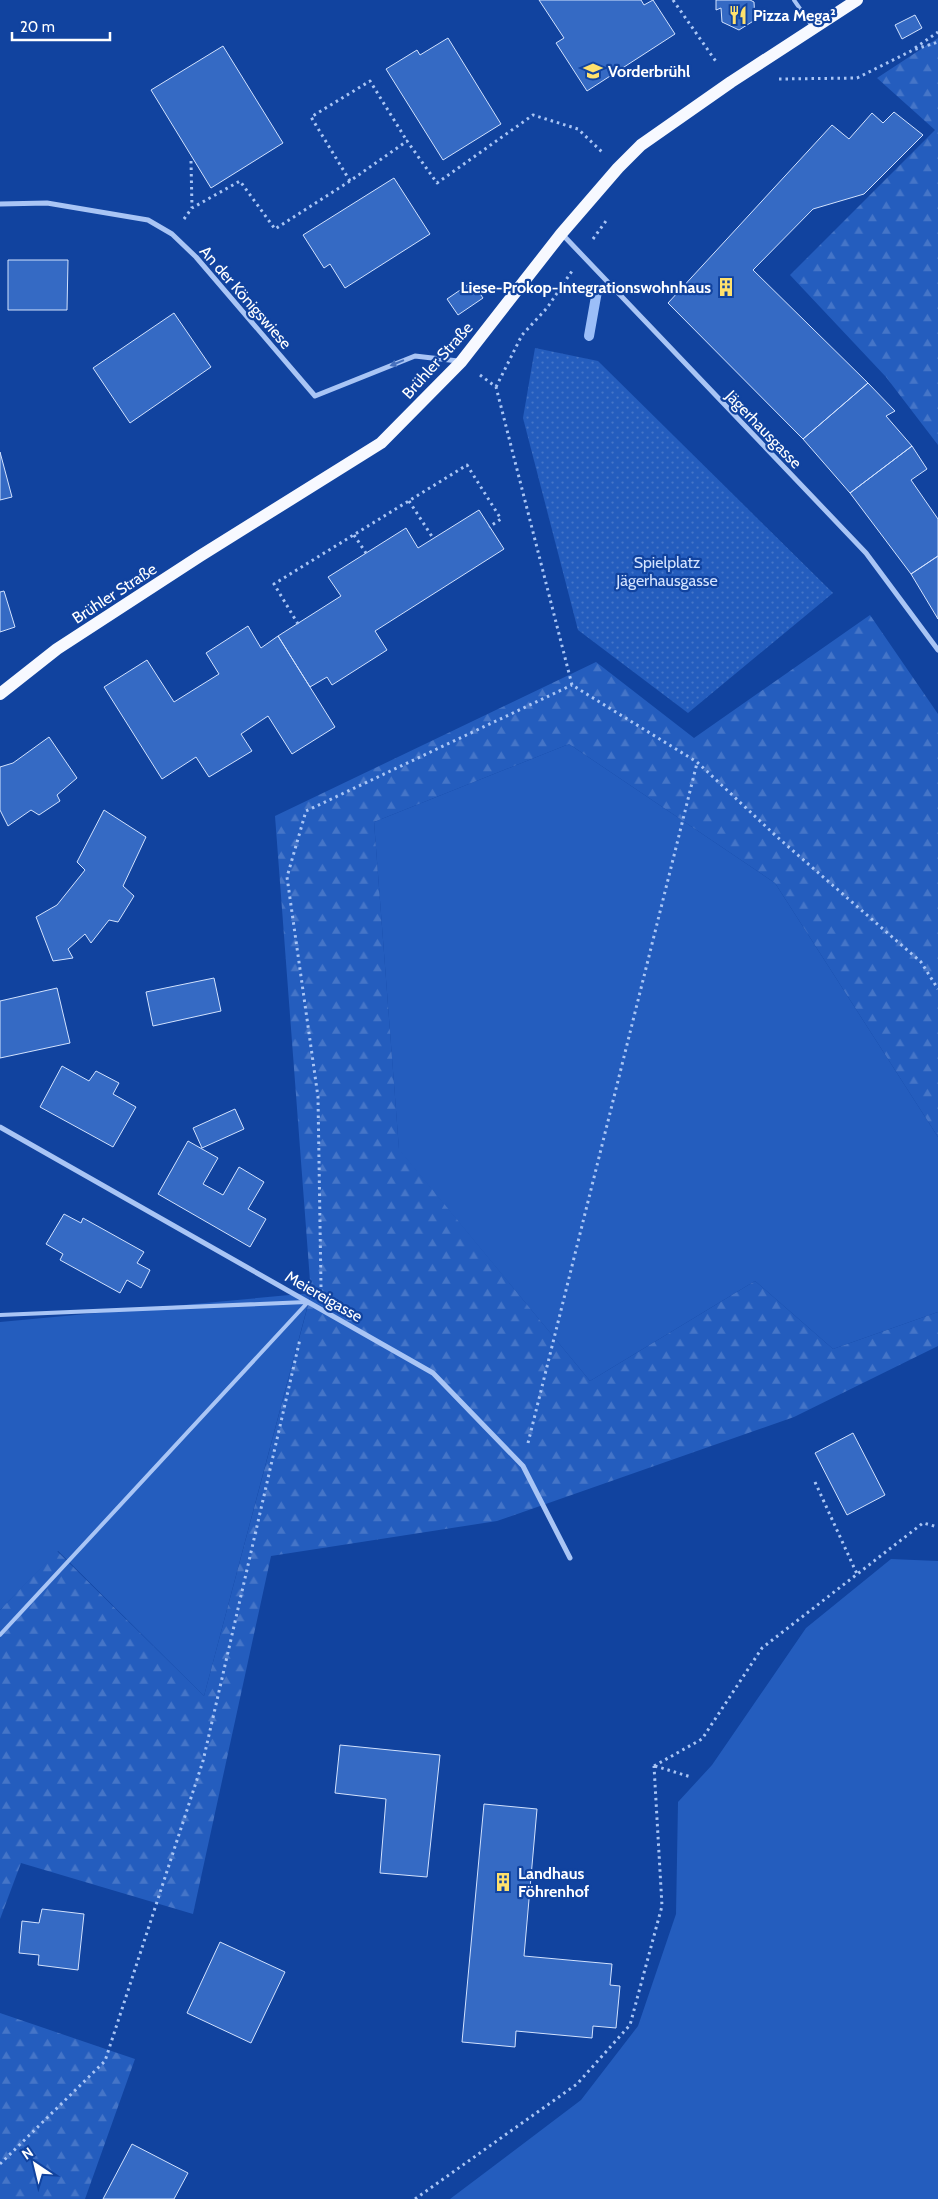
<svg xmlns="http://www.w3.org/2000/svg" width="938" height="2199" font-family="Cabin,sans-serif">
	<style>
		.green { fill: #245dbe }
		.forest { fill: url(#forest-firs) }
		.park { fill: url(#park-dots) }
		.lines { fill: none; stroke-linecap: round; stroke-linejoin: round }
		.stream { stroke: #9bbef8; stroke-width: 10 }
		.building { fill: #356ac4; stroke: #d2e2fe }
		.path { stroke: #a9c5f5; stroke-width: 3; stroke-dasharray: 2.5 4; stroke-linecap: butt }
		.lane { stroke: #a9c5f5; stroke-width: 4 }
		.street { stroke: #a9c5f5; stroke-width: 5 }
		.primary { stroke: #f7f9ff; stroke-width: 12 }
		.oneway { fill: #4670bd }
		.labels { text-anchor: middle; stroke-width: 4.5; stroke-linejoin: round; paint-order: stroke }
		.poi-label { font-size: 16px; font-weight: bold; fill: #fff; stroke: #11439f; text-anchor: start }
		.street-label { font-size: 16px; fill: #fff; stroke: #11439f }
		.park-label { font-size: 16px; fill: #d2e2fe; stroke: #11439f }
	</style>
	<defs>
		<pattern id="forest-firs" width="22" height="20" patternUnits="userSpaceOnUse" patternTransform="scale(1.25)"><rect width="22" height="20" fill="#245dbe"/><path d="M5 1l3.5 6h-7zM16 11l3.5 6h-7z" fill="#4575c8"/></pattern>
		<pattern id="park-dots" width="8" height="8" patternUnits="userSpaceOnUse" patternTransform="scale(1.25)"><rect width="8" height="8" fill="#245dbe"/><path d="M2 2h.1M6 6h.1" fill="none" stroke="#4575c8" stroke-width="1.8" stroke-linecap="round"/></pattern>
	</defs>
	<rect width="100%" height="100%" fill="#11439f"/>
	<path class="green" d="M569 744 775 883 938 1137V1312L833 1349 755 1281 590 1381 399 1150 374 822Z
		M311 1293 204 1696 58 1551 0 1610V1322Z
		M891 1559 938 1561V2199H450L581 2100 638 2026 676 1914 678 1802 712 1765 806 1628Z"/>
	<path class="forest" d="M938 38V445L886 377 790 275 935 130 877 78Z
		M870 615 938 714V1137L775 883 569 744 374 822 399 1149 590 1381 755 1281 833 1349 938 1312V1346L794 1417 497 1521 271 1556 193 1914 21 1863 0 1919V1610L57 1551 204 1696 311 1294 275 816 596 662 694 738Z
		M0 2013 135 2059 85 2199H0Z"/>
	<path class="park" d="M535 348 598 361 833 593 688 713 578 630 523 418Z"/>
	<g class="lines">
		<path class="stream" d="M589 336 597 291"/>
	</g>
	<path class="building" d="M539 0H641L644 5 653 0 675 34 587 91 556 43 564 38Z
		M716 0H750L754 2 755 20 739 30 722 22 721 8 716 10Z
		M915 15 922 28 902 39 895 25Z
		M448 38 501 124 443 160 386 69 417 50 420 55Z
		M223 46 283 143 211 188 151 90Z
		M894 112 923 135 864 194 813 209 753 270 868 383 803 439 668 303 832 125 849 139 872 113 883 123Z
		M394 178 430 234 345 288 330 264 324 268 303 235Z
		M8 260H68L67 310H8Z
		M472 282 483 298 458 315 447 299Z
		M174 313 211 367 130 423 93 368Z
		M868 383 895 411 886 416 912 446 850 493 803 439Z
		M912 446 927 469 911 480 938 519V556L911 574 850 493Z
		M0 452 12 497 0 500Z
		M479 510 504 549 375 631 387 650 332 685 327 677 310 687 278 636 341 596 328 577 406 528 418 548Z
		M938 556V619L911 574Z
		M4 591 15 627 0 632V592Z
		M248 626 261 648 278 636 335 727 292 754 268 716 241 734 252 751 209 777 196 757 162 779 104 687 147 660 174 702 219 674 206 653Z
		M49 737 77 778 57 795 60 801 39 815 31 810 8 826 0 810V767L13 763Z
		M104 810 146 837 123 886 134 896 118 922 109 920 91 943 85 934 68 949 73 958 53 961 36 917 57 905 85 870 77 862Z
		M214 978 221 1011 153 1026 146 992Z
		M57 988 70 1043 0 1058V1001Z
		M62 1066 89 1081 96 1071 119 1083 113 1094 136 1107 113 1147 40 1107Z
		M235 1109 244 1129 202 1148 193 1128Z
		M188 1141 218 1158 203 1184 223 1195 239 1167 264 1182 248 1209 266 1219 250 1247 158 1194Z
		M64 1214 81 1223 83 1218 144 1252 137 1263 150 1270 141 1288 127 1280 120 1293 60 1260 63 1254 46 1244Z
		M853 1433 885 1495 847 1515 815 1453Z
		M340 1745 440 1755 427 1877 380 1873 386 1799 335 1793Z
		M484 1804 537 1809 524 1956 612 1964 610 1985 620 1986 616 2028 593 2026 592 2038 516 2031 515 2047 462 2042Z
		M42 1909 84 1914 78 1970 38 1965 39 1955 19 1953 22 1921 39 1923Z
		M220 1942 285 1972 251 2043 187 2013Z
		M132 2144 188 2173 174 2199H103Z"/>
	<g class="lines">
		<path class="path" d="M673 0 717 63
			M915 48 938 32
			M779 79 857 78 913 50 938 42
			M191 161 192 208
			M350 181 311 117 370 81 407 141
			M184 219 192 208 240 181 275 229 350 181 407 141 437 183 533 115 578 129 602 152
			M593 239 606 221
			M480 375 496 387 572 685 697 762 776 836 921 962 938 989
			M496 387 522 335 547 308 572 271
			M409 501 433 538
			M354 535 366 553
			M298 624 274 584 467 465 501 519 489 527
			M321 1287 318 1097 287 877 306 811 572 685
			M528 1443 697 763
			M815 1482 857 1574
			M654 1766 702 1739 762 1648 923 1523 938 1527
			M655 1766 691 1777
			M0 2164 105 2061 203 1761 300 1339
			M415 2199 577 2084 630 2025 662 1906 654 1766"/>
		<path class="lane" d="M794 0 812 26
			M0 1315 306 1302
			M0 1635 308 1302"/>
		<path class="street" d="M0 204 47 203 148 220 172 234 196 257 315 396 415 356 458 361
			M562 234 866 553 938 650
			M0 1127 433 1373 523 1466 570 1558"/>
		<path class="primary" d="M0 694 57 649 200 556 381 443 461 362 561 234 618 168 641 145 731 82 857 0"/>
	</g>
	<defs><path id="oneway-solid" d="M-6-.8H1V-3.2L6.5 0L1 3.2V.8H-6Z" transform="scale(1.25)"/></defs>
	<use class="oneway" href="#oneway-solid" transform="translate(397 363) rotate(158)"/>
	<defs>
		<g id="restaurant-bare" transform="scale(1.5)"><path d="M-5-6h1v4h1v-4h1v4h1v-4h1v5L-1.5 .5V6h-2V.5L-5-1ZM5-6V6H3V1.5H1.5Q1.5-4 5-6Z" fill="#ffe16d" stroke="#11439f" stroke-width="2.5" paint-order="stroke"/></g>
		<g id="school-bare" transform="scale(1.5)"><path d="M0-5L7-2L0 1L-7-2ZM-4 1L0 2.5L4 1V4Q0 6-4 4Z" fill="#ffe16d" stroke="#11439f" stroke-width="2.5" paint-order="stroke"/></g>
		<g id="building-bare" transform="scale(1.5)"><path d="M-4-6H4V6H1V3H-1V6H-4ZM-2.5-4.3h1.7v1.8h-1.7ZM.8-4.3h1.7v1.8H.8ZM-2.5-1h1.7V.8h-1.7ZM.8-1h1.7V.8H.8Z" fill="#ffe16d" stroke="#11439f" stroke-width="2.5" paint-order="stroke"/></g>
	</defs>
	<g fill-rule="evenodd">
		<use href="#restaurant-bare" x="738" y="15"/>
		<use href="#school-bare" x="593" y="71"/>
		<use href="#building-bare" x="726" y="287"/>
		<use href="#building-bare" x="503" y="1882"/>
	</g>
	<g class="labels">
		<g class="poi-label">
			<text x="753" y="21">Pizza Mega²</text>
			<text x="608" y="77">Vorderbrühl</text>
			<text x="711" y="293" text-anchor="end">Liese-Prokop-Integrationswohnhaus</text>
			<text x="518" y="1879">Landhaus<tspan x="518" dy="18">Föhrenhof</tspan></text>
		</g>
		<g class="street-label">
			<text transform="translate(246 297) rotate(49)" y="6">An der Königswiese</text>
			<text transform="translate(437 360) rotate(-48)" y="6">Brühler Straße</text>
			<text transform="translate(764 429) rotate(46)" y="6">Jägerhausgasse</text>
			<text transform="translate(114 593) rotate(-33)" y="6">Brühler Straße</text>
			<text transform="translate(324 1296) rotate(30)" y="6">Meiereigasse</text>
		</g>
		<g class="park-label">
			<text x="667" y="568">Spielplatz<tspan x="667" dy="18">Jägerhausgasse</tspan></text>
		</g>
	</g>
	<g transform="translate(35 2164) rotate(325)" stroke="#11439f" stroke-width="4" paint-order="stroke">
	<path d="M0-4L9 19L0 12L-9 19Z" fill="#ffffff"/>
	<text y="-8" font-size="14" font-weight="bold" text-anchor="middle" fill="#ffffff">N</text>
	</g>
	<path d="M12 32v8h98v-8" fill="none" stroke="#ffffff" stroke-width="2.5"/>
	<text x="20" y="32" font-size="15" fill="#ffffff" stroke="#11439f" stroke-width="4" paint-order="stroke">20 m</text>
</svg>
